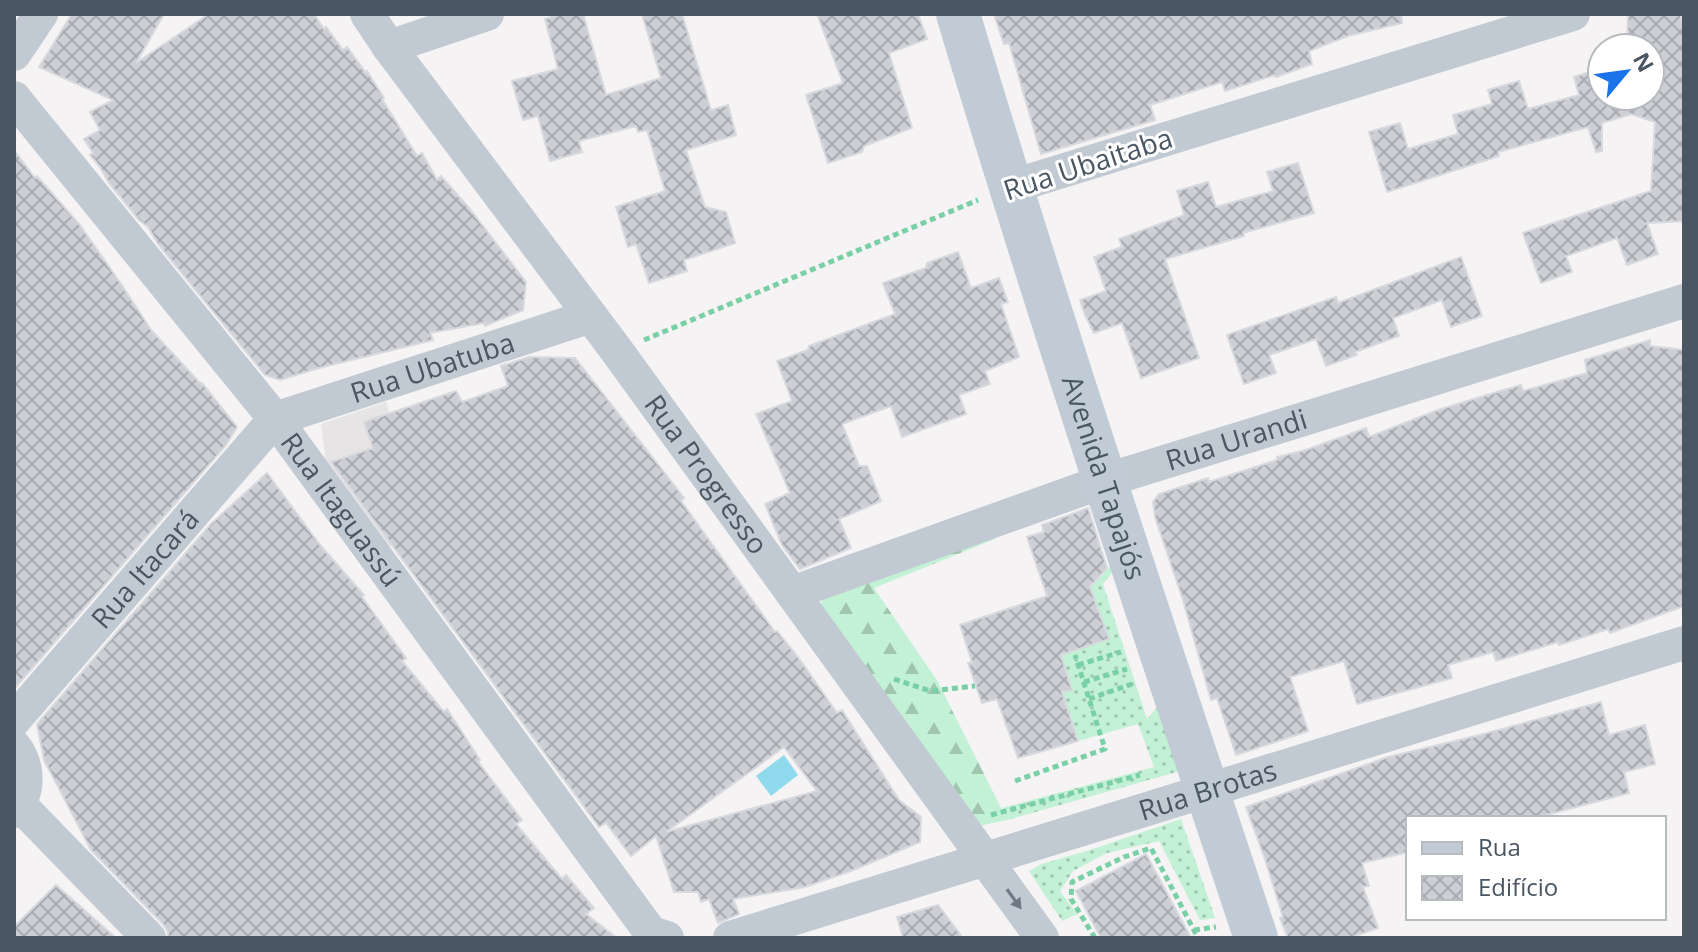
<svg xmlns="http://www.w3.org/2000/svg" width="1698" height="952" font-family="'Open Sans',sans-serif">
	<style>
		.education { fill: #e6e4e5 }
		.grass { fill: url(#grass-dots) }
		.forest { fill: url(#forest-firs) }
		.water { fill: #90daee }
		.building { fill: url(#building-cross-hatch); stroke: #d7d9de; stroke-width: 2; fill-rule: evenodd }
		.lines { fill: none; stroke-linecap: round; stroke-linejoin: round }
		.path { stroke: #7ad0a6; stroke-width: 5; stroke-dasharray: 6 4; stroke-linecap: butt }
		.minor { stroke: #c1cad2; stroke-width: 34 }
		.secondary { stroke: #c1cbd6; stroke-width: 44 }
		.oneway { fill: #6e7983 }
		.labels { text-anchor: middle; stroke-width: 6; stroke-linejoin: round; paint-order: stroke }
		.street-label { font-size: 28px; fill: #4a5661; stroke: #fff }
	</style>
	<defs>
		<pattern id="grass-dots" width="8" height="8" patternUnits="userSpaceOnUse" patternTransform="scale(2)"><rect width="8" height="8" fill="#c3f1d5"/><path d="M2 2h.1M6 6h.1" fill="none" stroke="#a0c6b0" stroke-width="1.8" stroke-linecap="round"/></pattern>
		<pattern id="forest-firs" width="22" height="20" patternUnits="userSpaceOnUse" patternTransform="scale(2)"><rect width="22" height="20" fill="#c3f1d5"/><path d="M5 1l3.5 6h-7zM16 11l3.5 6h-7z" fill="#a0c6b0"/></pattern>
		<pattern id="building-cross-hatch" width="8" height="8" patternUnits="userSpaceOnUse" patternTransform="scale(2)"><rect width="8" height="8" fill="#cdcfd5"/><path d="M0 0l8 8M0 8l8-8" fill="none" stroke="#a8abb0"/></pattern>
	</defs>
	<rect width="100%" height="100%" fill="#f5f3f3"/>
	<path class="education" d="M386 402 422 519 380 556 327 472 321 424Z"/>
	<path class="grass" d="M1114 562 1116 568 1103 584 1147 719 1162 702 1184 770 1007 820 1002 808 1154 767 1138 724 1078 741 1062 692 1071 690 1061 655 1108 638 1089 583 1096 580Z
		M1181 819 1215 918 1200 920 1159 841 1107 853 1073 871 1060 891 1077 914 1062 921 1029 871 1042 864 1093 849Z"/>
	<path class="forest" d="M993 533 995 539 874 588 938 682 1007 820 974 827 817 608 830 590Z"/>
	<path class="water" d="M784 755 798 775 771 796 756 776Z"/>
	<path class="building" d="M72 14H164L136 63 209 14H314L324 29 326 27 343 50 347 47 366 73 367 71 384 98 382 99 417 156 422 153 437 180 441 176 469 208 526 282 523 310 485 326 484 323 430 333 433 340 319 368 280 380 265 375 158 244 148 227 139 220 109 183 100 167 90 155 93 153 84 139 100 130 90 112 113 100 39 67Z
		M562 14H583L606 95 661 78 642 14H682L711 110 728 105 736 135 686 150 705 207 726 212 735 243 684 260 687 271 649 283 636 244 628 247 616 207 665 191 647 130 638 132 636 126 579 141 582 152 550 161 538 116 523 120 512 81 558 69 545 19Z
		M817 14H918L927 39 889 53 912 128 864 146 862 152 828 163 806 95 843 83Z
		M994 14H1401L1402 23 1348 36 1309 51 1312 64 1276 77 1275 75 1225 91 1222 82 1150 105 1155 120 1041 154 1009 43 1004 44Z
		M1628 14H1680L1684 27V221L1647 223 1658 254 1627 265 1617 238 1566 256 1572 272 1541 283 1523 233 1651 191 1655 122 1631 114 1602 123V151L1596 152 1588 127 1498 152 1499 156 1387 192 1369 132 1400 123 1408 149 1458 134 1453 115 1492 104 1488 90 1519 81 1528 109 1579 95 1574 77 1602 68V96H1650V48H1627Z
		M14 150 35 178 37 176 80 225 121 284 151 330 201 384 202 383 237 427 226 445 14 689Z
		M1298 163 1314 213 1243 233 1244 236 1165 259 1199 358 1141 378 1122 323 1094 333 1085 315 1080 300 1106 291 1094 257 1122 247 1119 239 1184 215 1177 191 1208 182 1216 207 1273 191 1267 172Z
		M958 252 971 288 999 278 1008 302 1001 304 1019 357 985 371 990 384 959 395 966 414 902 437 891 406 842 424 859 466H867L881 501 839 519 851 548 800 569 782 545 765 504 790 493 756 414 792 401 777 361 808 350 809 346 895 314 883 283 926 268 927 263Z
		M1461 257 1482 316 1451 327 1442 300 1393 318 1399 336 1355 352 1357 355 1326 366 1316 339 1269 355 1276 373 1244 384 1227 335 1336 297 1338 303Z
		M1650 340V346L1684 350V606L1610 633 1608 629 1559 645 1558 642 1496 661 1493 652 1448 665 1452 678 1357 704 1344 661 1290 677 1308 731 1236 755 1217 698 1211 700 1183 600 1155 517 1153 502 1159 494 1208 478 1209 482 1277 460V457L1306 450 1366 428 1369 437 1438 410 1487 395 1521 385 1523 391 1587 373 1585 360Z
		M529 357 575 358 684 498 681 501 775 632 777 631 798 657 837 713 842 710 899 800 921 817 920 842 851 871 805 887 733 899 739 914 718 923 709 899 701 902 698 892H674L656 836 631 856 606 823 599 827 331 462 373 448 364 422 456 391 462 402 508 386 501 366ZM784 747 817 791 666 832Z
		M267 473 320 545 364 595 362 597 406 658 402 661 444 712 447 709 480 760 478 762 522 820 516 824 562 879 566 875 594 908 586 914 617 938H168V932L163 924 91 850 44 760 37 724 211 524Z
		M1088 508 1107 568 1090 587 1109 639 1061 655 1072 690 1062 692 1078 741 1018 758 997 699 982 703 968 663 972 662 960 625 1047 596 1027 537 1044 532 1042 525Z
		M1601 702 1609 735 1645 725 1655 764 1624 772 1629 793 1535 818H1408V852L1362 863 1369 886 1363 887 1378 928 1349 938H1288L1280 918 1283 917 1265 859 1246 807 1388 757 1480 735Z
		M1146 854 1191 938H1101L1076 891Z
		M56 885 116 938H14V927Z
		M938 905 963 938H903L897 917Z"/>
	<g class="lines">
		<path class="path" d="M644 340 978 200
			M1078 665 1121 652
			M894 679 930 691 975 686
			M1084 682 1127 669
			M1089 699 1132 684
			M1015 781 1105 749 1075 655
			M991 815 1140 775
			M1194 930 1216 927
			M1095 938 1071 899 1072 882 1124 857 1151 848 1198 938"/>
		<g class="minor">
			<path id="s1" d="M367 14 389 47 617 351 1042 938"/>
			<path d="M389 47 487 14"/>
			<path d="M14 54 41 14"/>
			<path id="s2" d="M14 98 275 419 651 933 667 938"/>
			<path d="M1010 187 1573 14"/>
			<path id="s3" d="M792 593 1113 478 1684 301"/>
			<path id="s4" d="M14 720 275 419 591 316"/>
			<path d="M14 746C29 766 30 790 14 811"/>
			<path d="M19 804 149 938"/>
			<path id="s5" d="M730 938 1684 643"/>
		</g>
		<path class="secondary" id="s6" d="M958 14C1051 324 1154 631 1256 938"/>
	</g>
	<defs><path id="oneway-solid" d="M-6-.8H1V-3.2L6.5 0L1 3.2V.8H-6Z" transform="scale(2)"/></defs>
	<use class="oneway" href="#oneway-solid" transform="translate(1014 899) rotate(54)"/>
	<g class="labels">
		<g class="street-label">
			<text transform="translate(1088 164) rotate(-18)" y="10">Rua Ubaitaba</text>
			<text dy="10" stroke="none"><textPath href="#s4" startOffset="564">Rua Ubatuba</textPath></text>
			<text dy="10" stroke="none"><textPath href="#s3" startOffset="470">Rua Urandi</textPath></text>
			<text dy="10" stroke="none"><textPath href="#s1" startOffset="572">Rua Progresso</textPath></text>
			<text dy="10" stroke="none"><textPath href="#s6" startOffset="486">Avenida Tapajós</textPath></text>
			<text dy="10" stroke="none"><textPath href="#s2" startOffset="526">Rua Itaguassú</textPath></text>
			<text dy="10" stroke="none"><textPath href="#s4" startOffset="200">Rua Itacará</textPath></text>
			<text dy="10" stroke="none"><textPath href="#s5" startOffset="500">Rua Brotas</textPath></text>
		</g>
	</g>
	<rect width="1698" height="952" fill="none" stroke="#4a5661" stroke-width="32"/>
	<rect x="1406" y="816" width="260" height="104" fill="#ffffff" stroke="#b7bbc0" stroke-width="2"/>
	<rect x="1422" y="842" width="40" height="12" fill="#c1cbd6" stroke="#b7bbc0" stroke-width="2"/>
	<text x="1478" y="856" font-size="24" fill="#4a5661">Rua</text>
	<rect x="1422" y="876" width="40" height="24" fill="url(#building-cross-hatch)" stroke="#b7bbc0" stroke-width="2"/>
	<text x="1478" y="896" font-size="24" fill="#4a5661">Edifício</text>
	<g transform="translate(1626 72) rotate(61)"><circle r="38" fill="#ffffff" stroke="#b7bbc0" stroke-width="2"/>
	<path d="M0-6L14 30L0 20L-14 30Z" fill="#1a73e8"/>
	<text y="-12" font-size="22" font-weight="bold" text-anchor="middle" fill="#4a5661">N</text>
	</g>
</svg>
